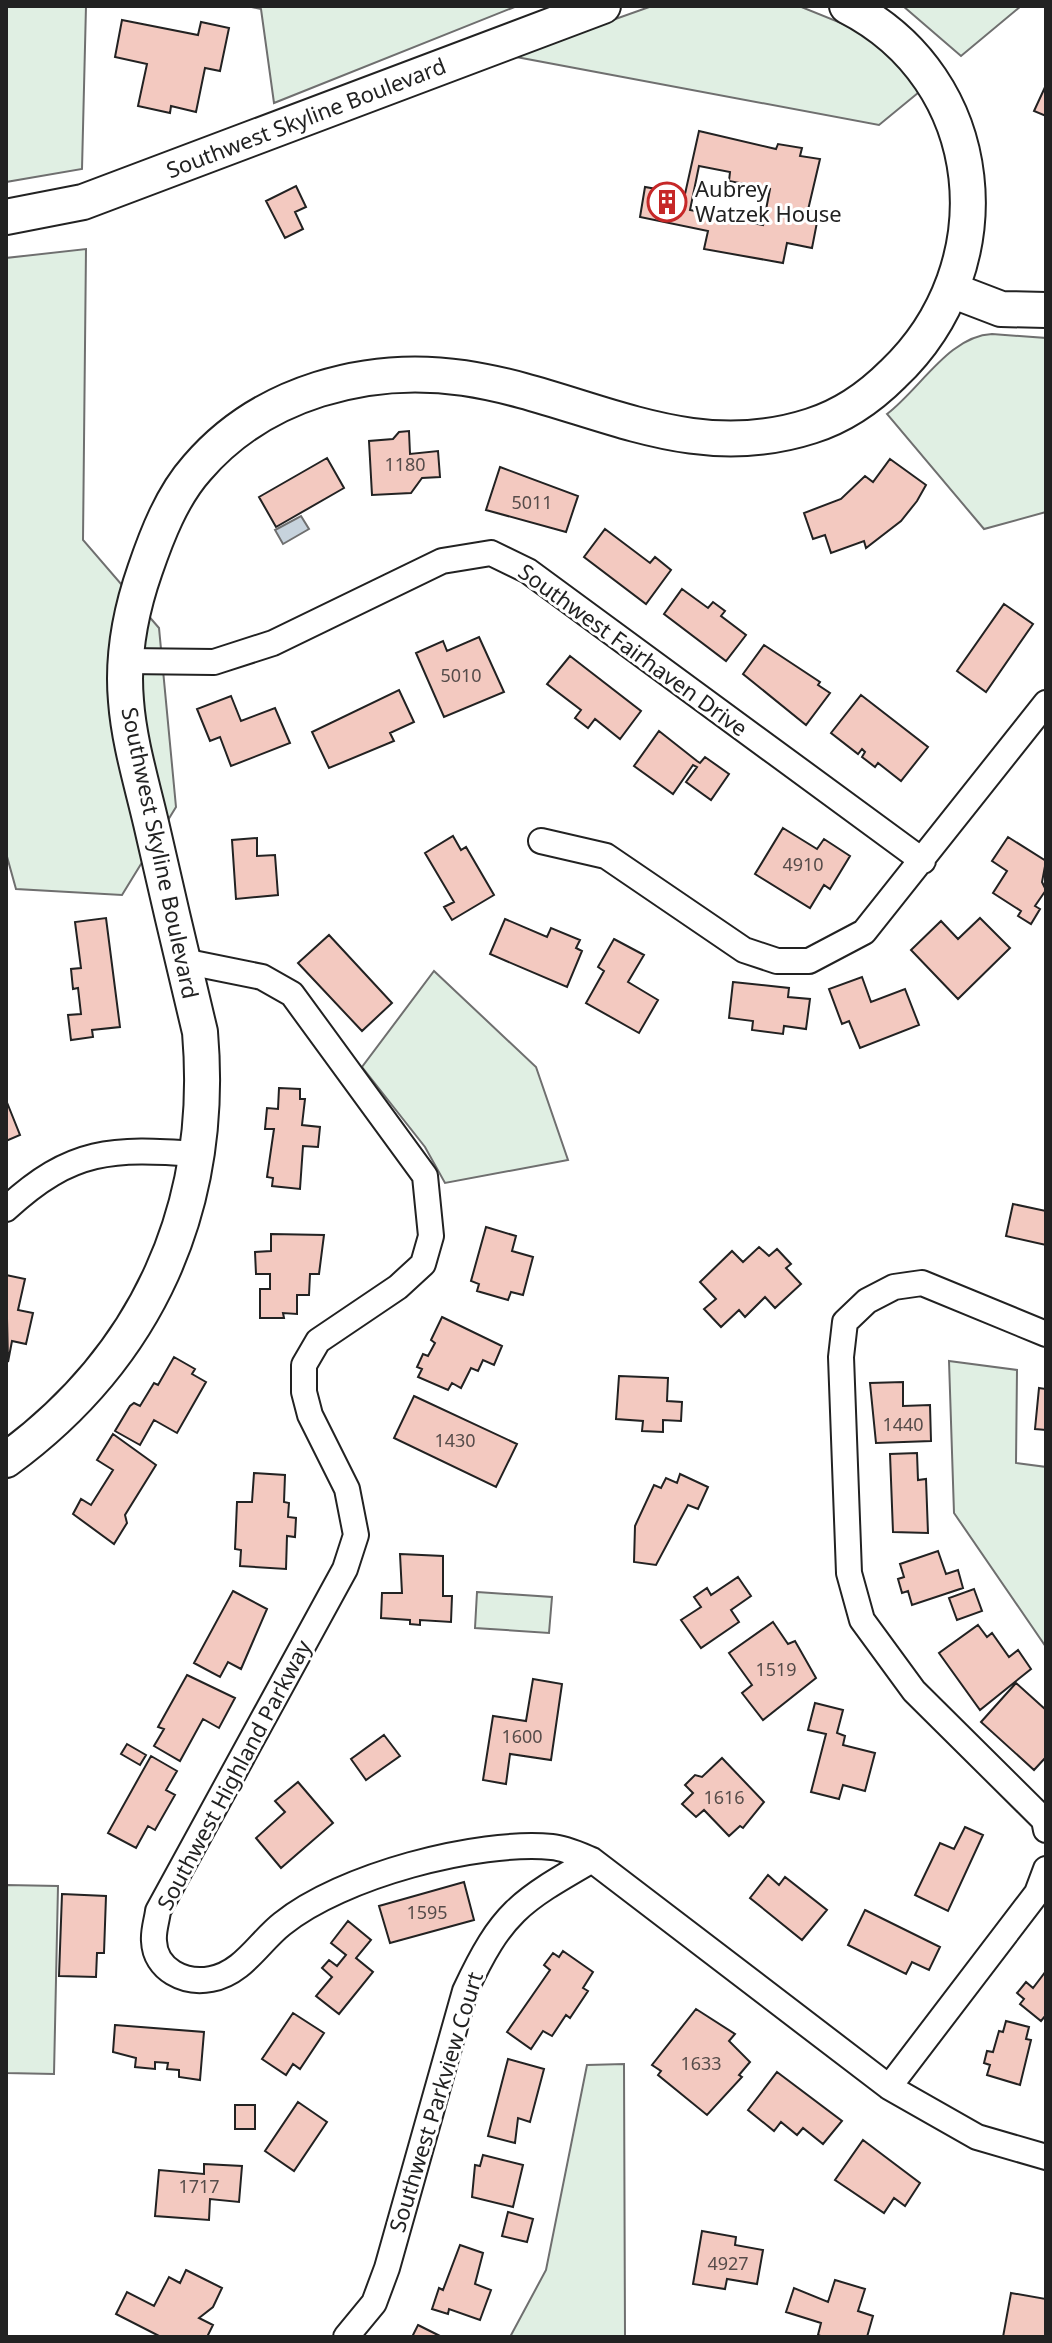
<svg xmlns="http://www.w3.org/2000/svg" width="1052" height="2343" font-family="'Noto Sans',sans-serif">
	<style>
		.green { fill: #e0efe3; stroke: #6f6f6f; stroke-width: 2 }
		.water { fill: #c7d3dd; stroke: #6f6f6f; stroke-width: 2 }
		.building { fill: #f3c9c0; stroke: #222; stroke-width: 2; fill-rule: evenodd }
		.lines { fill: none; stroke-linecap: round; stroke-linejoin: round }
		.street-casing { stroke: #222; stroke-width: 28 }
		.secondary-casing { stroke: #222; stroke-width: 38 }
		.street { stroke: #fff; stroke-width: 24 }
		.secondary { stroke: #fff; stroke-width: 34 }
		.labels { text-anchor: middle; stroke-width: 6; stroke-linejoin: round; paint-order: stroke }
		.number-label { font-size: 18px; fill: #564c4a }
		.street-label { font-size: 22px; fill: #222; stroke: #fff }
		.poi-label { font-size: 22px; fill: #222; stroke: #fff; text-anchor: start }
	</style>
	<rect width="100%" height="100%" fill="#fff"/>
	<path class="green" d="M6 6H86L82 169 6 182Z
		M247 6H517L274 103 261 9Z
		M652 6H799L861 31 924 88 879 125 511 56Z
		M903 6H1021L961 56Z
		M86 249 83 540 159 628 176 807 122 895 16 889 6 853V258Z
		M992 334 1046 338V512L984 529 887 414C921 388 949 336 992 334Z
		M434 971 536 1067 568 1160 445 1183 425 1147 362 1067Z
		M949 1361 1017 1370 1016 1463 1046 1467V1647L954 1513Z
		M477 1592 552 1597 549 1633 475 1628Z
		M6 1885 58 1886 54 2074 6 2073Z
		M624 2064 625 2337H510L546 2270 587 2065Z"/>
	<path class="water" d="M301 516 309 529 283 544 275 530Z"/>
	<path class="building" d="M122 20 198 35 201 22 229 28 220 71 205 68 196 112 171 106 170 113 138 106 147 64 115 57Z
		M1046 85V116L1034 111Z
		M699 131 776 149 778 144 802 148 800 156 820 159 808 210 819 212 812 248 787 243 783 263 704 249 708 231 640 217 645 187 685 194ZM699 166 730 172 729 181 770 189 763 225 690 210Z
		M296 186 306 207 295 212 303 229 285 238 266 201Z
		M409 431 410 454 438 451 440 477 422 478 411 493 372 495 369 441 393 439 399 432Z
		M327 458 344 488 276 527 259 497Z
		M890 459 926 485 917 501 901 521 866 548 864 541 831 553 825 535 813 539 804 513 841 499 865 476 873 482Z
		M500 467 578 496 566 532 486 510Z
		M605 529 650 563 655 557 671 570 646 604 584 557Z
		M682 589 708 608 713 602 725 611 721 616 746 635 726 661 664 614Z
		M1004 604 1033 624 986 692 957 671Z
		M479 637 504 692 444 717 416 653 443 641 447 651Z
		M764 645 820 682 818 685 830 693 806 725 743 674Z
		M570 656 641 711 620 739 595 719 588 728 575 718 581 710 547 684Z
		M399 690 414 722 390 733 394 741 329 768 312 732Z
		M861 695 928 747 901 781 878 763 875 767 862 757 865 752 862 749 858 754 831 733Z
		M231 696 241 721 275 708 290 743 231 766 220 737 210 741 197 709Z
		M659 731 697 761 700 763 705 757 729 774 711 800 686 782 697 767 693 765 673 794 634 766Z
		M783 828 817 849 824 839 850 856 830 889 824 885 810 908 755 874Z
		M453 836 461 850 466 847 494 895 452 920 444 907 454 902 425 853Z
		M1008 837 1046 861 1042 882 1046 890 1035 906 1040 909 1031 924 1018 916 1021 911 993 893 1007 871 992 861Z
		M257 838V856L275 855 278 895 236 899 232 840Z
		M106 918 120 1027 92 1030 93 1037 71 1040 68 1015 81 1014 78 988 73 989 71 969 81 968 75 922Z
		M980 918 1010 948 958 999 911 950 941 921 958 939Z
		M505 919 547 937 551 928 580 940 576 948 582 951 567 987 490 954Z
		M329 935 392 1003 362 1031 298 963Z
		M614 939 644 955 628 982 658 1000 639 1033 586 1003 604 971 598 967Z
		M862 977 871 1002 905 989 919 1025 860 1048 849 1021 842 1024 829 989Z
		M733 982 789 988 788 997 810 999 806 1029 784 1026 783 1034 752 1030 753 1021 729 1018Z
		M279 1088 300 1089V1099H305L302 1125 320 1127 318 1147 303 1146 300 1189 272 1186 273 1178 267 1177 274 1129H265L267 1108 278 1109Z
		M6 1100 20 1135 6 1141Z
		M1013 1204 1046 1211V1245L1006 1236Z
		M486 1227 516 1236 512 1251 533 1257 523 1295 511 1292 508 1300 477 1291 479 1284 471 1281Z
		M271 1234 324 1235 319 1274H310L309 1295H297V1314L283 1313 284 1318H260V1289H270V1274H256L255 1252 271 1251Z
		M759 1247 769 1256 777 1249 791 1264 786 1268 801 1284 775 1308 765 1297 745 1317 739 1310 721 1327 704 1309 716 1299 700 1282 732 1251 743 1262Z
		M6 1275 25 1279 18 1310 33 1313 26 1344 12 1341 8 1362Z
		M442 1317 502 1346 494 1365 483 1360 478 1371 471 1368 461 1388 452 1383 448 1390 418 1377 422 1369 417 1367 423 1354 428 1356 435 1343 431 1340Z
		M174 1357 195 1369 192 1374 206 1382 177 1433 154 1420 140 1445 115 1431 130 1406 134 1403 140 1406 154 1383 158 1385Z
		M619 1376 668 1378 667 1401 682 1402 681 1421 663 1420V1432L642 1431 643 1421 616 1419Z
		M903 1382V1406L930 1405 931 1441 876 1443 870 1383Z
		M1039 1388 1046 1389V1430L1035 1429Z
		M414 1396 517 1444 496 1487 394 1438Z
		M113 1434 156 1465 125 1515 127 1523 114 1544 73 1514 81 1499 91 1505 113 1470 97 1460Z
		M917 1453 918 1480 926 1479 928 1533 893 1532 890 1454Z
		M254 1473 285 1475 284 1502 289 1503 288 1517 296 1518 295 1537 287 1536 286 1569 240 1566 241 1550 235 1549 237 1502H252Z
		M680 1474 708 1487 698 1509 688 1505 656 1565 634 1562 635 1526 654 1485 661 1488 666 1478 677 1483Z
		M938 1551 946 1574 958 1570 963 1588 912 1605 908 1591 902 1593 898 1579 904 1577 900 1564Z
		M400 1554 443 1556V1596H452L451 1622 420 1620V1625L410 1624V1620L381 1618 382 1593H402Z
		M738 1577 751 1596 731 1610 739 1622 701 1648 681 1620 701 1607 694 1597 707 1588 711 1595Z
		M974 1589 982 1611 957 1620 949 1598Z
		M233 1591 267 1609 241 1669 228 1662 220 1677 194 1663Z
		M773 1622 788 1644 795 1641 816 1678 763 1720 742 1693 752 1685 729 1653Z
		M978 1625 987 1637 992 1633 1009 1657 1018 1650 1031 1669 980 1710 939 1653Z
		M187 1675 235 1698 219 1728 203 1719 180 1761 154 1746 164 1729 158 1727Z
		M533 1679 562 1684 551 1760 510 1754 506 1784 483 1780 493 1716 526 1721Z
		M1016 1683 1046 1710V1757L1034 1770 981 1722Z
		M815 1703 843 1710 837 1733 845 1736 843 1745 875 1753 865 1791 843 1785 839 1799 811 1792 826 1734 808 1730Z
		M384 1735 400 1756 366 1780 351 1759Z
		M127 1744 146 1755 140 1765 121 1754Z
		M151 1756 177 1771 166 1790 175 1795 155 1830 148 1826 136 1848 108 1833Z
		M722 1758 764 1802 743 1828 740 1826 729 1836 704 1810 696 1817 682 1804 693 1793 685 1785 695 1775 702 1777Z
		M298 1782 333 1823 281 1868 256 1838 285 1812 275 1801Z
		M965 1827 983 1835 948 1911 915 1895 940 1843 954 1849Z
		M768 1875 779 1885 785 1877 827 1910 802 1940 750 1898Z
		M464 1882 474 1920 390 1943 379 1906Z
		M62 1894 106 1896 104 1953H97L96 1977 59 1976Z
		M865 1910 940 1947 929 1970 912 1962 906 1974 848 1945Z
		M348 1921 371 1940 356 1958 373 1972 339 2014 316 1996 332 1977 322 1968 329 1960 337 1966 346 1955 331 1943Z
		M563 1951 593 1972 583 1988 588 1991 570 2018 566 2015 552 2036 543 2031 531 2049 507 2032 550 1970 544 1965 553 1953 559 1957Z
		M1046 1971V2015L1041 2021 1020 2004 1024 1999 1017 1993 1026 1982 1033 1988Z
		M696 2009 735 2034 729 2041 750 2062 739 2075 742 2077 707 2115 658 2075 661 2071 652 2065Z
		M293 2013 324 2033 300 2069 293 2064 286 2075 262 2059Z
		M1006 2021 1029 2027 1026 2039 1031 2040 1020 2085 987 2075 990 2065 984 2063 987 2051 993 2052 999 2031 1003 2032Z
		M115 2025 204 2032 200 2080 179 2077V2070L167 2069 168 2063 155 2062V2069L135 2067 136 2058 113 2052Z
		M508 2059 544 2069 530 2122 518 2118 515 2143 488 2136Z
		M777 2072 842 2121 823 2144 803 2128 797 2135 781 2122 774 2131 748 2110Z
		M298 2102 327 2122 294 2171 265 2151Z
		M235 2105H255V2129H235Z
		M863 2140 920 2183 905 2206 894 2198 884 2213 835 2180Z
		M483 2155 523 2165 513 2207 472 2197 475 2165 480 2166Z
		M204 2164 242 2166 239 2202 210 2199 209 2220 155 2216 159 2170 204 2174Z
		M508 2212 533 2219 527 2242 502 2236Z
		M702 2231 736 2237 735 2245 763 2250 757 2284 727 2279 725 2289 693 2284Z
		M460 2245 483 2253 475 2284 491 2290 480 2320 449 2309 448 2314 432 2309 439 2288 443 2290Z
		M186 2270 222 2288 213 2307 199 2318 213 2325 207 2337H161L116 2314 127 2292 154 2306 169 2277 180 2283Z
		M835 2280 865 2289 858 2311 873 2316 867 2337H823L818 2335 821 2323 786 2312 794 2288 828 2302Z
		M1011 2293 1046 2299V2337H1003Z
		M418 2325 442 2337H412Z"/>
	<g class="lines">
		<g class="street-casing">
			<path id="street" d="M126 661 214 662 273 643 442 561 491 553 528 571 923 861
				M541 841 606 856 744 950 777 961H809L864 932 1046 703
				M183 961 262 977 292 994 425 1176 431 1236 423 1264 398 1287 318 1341 304 1365V1392L310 1415 347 1489 356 1535 345 1569 158 1911C157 1920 153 1931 154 1941 155 1970 185 1984 211 1979 243 1973 259 1942 282 1924 341 1876 477 1840 552 1847 565 1848 580 1855 592 1860L889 2087 977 2137 1046 2157
				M6 1209C72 1148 112 1148 198 1154
				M1046 1334 922 1283 894 1287 867 1301 845 1322 841 1357 849 1573 862 1620 914 1691 1044 1820 1046 1830
				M889 2087 1037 1893 1046 1869
				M346 2337 374 2303 387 2268 465 1991C502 1912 519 1902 592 1860"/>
		</g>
		<g class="secondary-casing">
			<path id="secondary" d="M6 217 83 202 603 6
				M954 291 1001 309 1046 310
				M6 1460C148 1356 215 1207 200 1032 183 962 167 893 151 823 142 784 129 742 126 701 122 656 130 613 145 570 157 535 172 496 197 468 262 392 368 364 464 378 585 396 684 467 811 426 843 416 870 397 893 374 1007 266 990 79 847 6"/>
		</g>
		<use href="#street" class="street"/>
		<use href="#secondary" class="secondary"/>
	</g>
	<defs>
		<g id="building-ring" transform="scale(2)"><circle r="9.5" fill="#fff" stroke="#c62828" stroke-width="1.5"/><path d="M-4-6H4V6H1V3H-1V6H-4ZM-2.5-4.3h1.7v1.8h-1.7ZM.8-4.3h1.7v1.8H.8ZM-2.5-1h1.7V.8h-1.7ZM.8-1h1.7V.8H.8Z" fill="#c62828"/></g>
	</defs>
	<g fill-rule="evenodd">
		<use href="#building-ring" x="667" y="202"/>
	</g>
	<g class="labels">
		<g class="number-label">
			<text x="405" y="471">1180</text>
			<text x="532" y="509">5011</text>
			<text x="461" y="682">5010</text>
			<text x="803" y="871">4910</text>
			<text x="903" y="1431">1440</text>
			<text x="455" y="1447">1430</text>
			<text x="776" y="1676">1519</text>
			<text x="522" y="1743">1600</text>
			<text x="724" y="1804">1616</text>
			<text x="427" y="1919">1595</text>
			<text x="701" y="2070">1633</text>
			<text x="199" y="2193">1717</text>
			<text x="728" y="2270">4927</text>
		</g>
		<g class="street-label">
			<text transform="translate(306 118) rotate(-21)" y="8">Southwest Skyline Boulevard</text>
			<text transform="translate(633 650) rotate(36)" y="8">Southwest Fairhaven Drive</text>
			<text transform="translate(160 853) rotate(78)" y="8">Southwest Skyline Boulevard</text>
			<text transform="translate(234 1775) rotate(-62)" y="8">Southwest Highland Parkway</text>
			<text transform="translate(436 2102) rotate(-73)" y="8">Southwest Parkview Court</text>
		</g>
		<g class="poi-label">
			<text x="695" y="197">Aubrey<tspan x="695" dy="25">Watzek House</tspan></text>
		</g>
	</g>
	<rect width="1052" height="2343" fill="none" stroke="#222222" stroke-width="16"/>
</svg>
